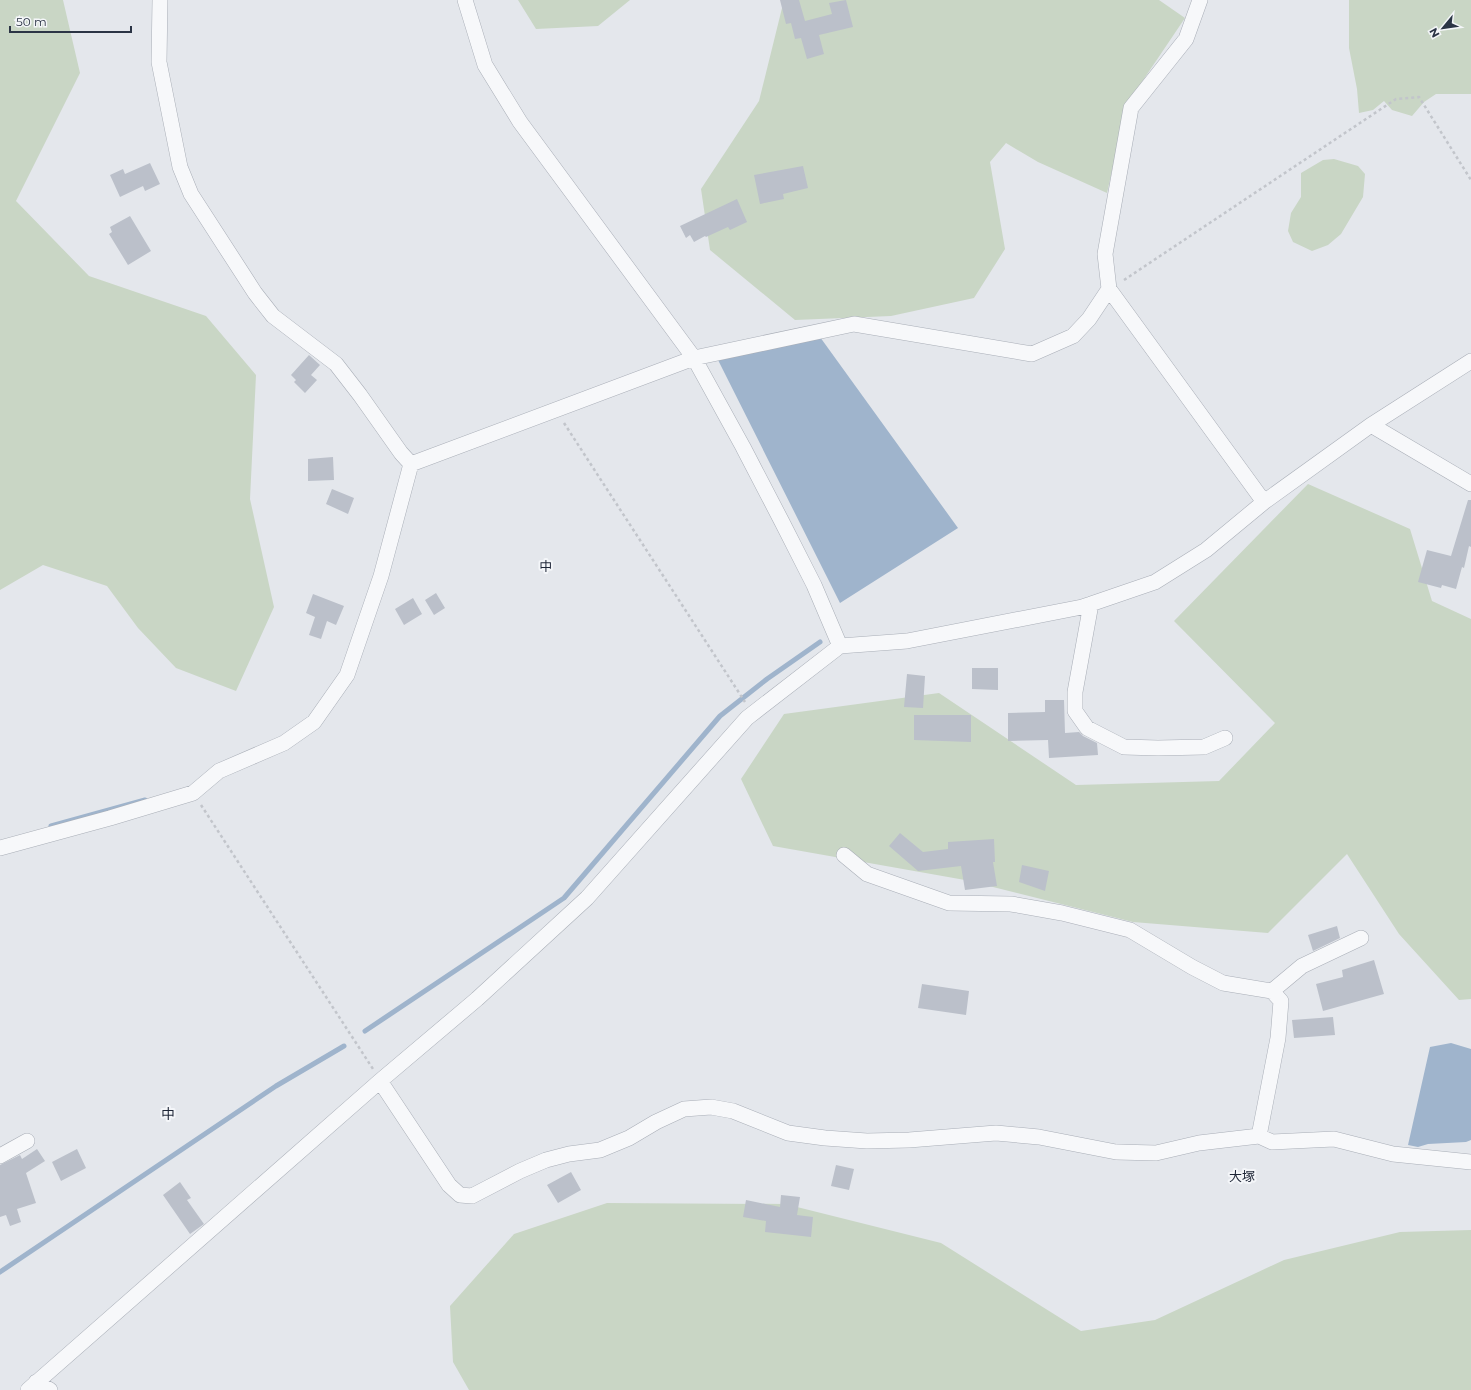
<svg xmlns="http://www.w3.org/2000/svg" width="1471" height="1390" font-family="Montserrat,'Noto Sans JP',sans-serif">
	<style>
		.green { fill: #c9d6c5 }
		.water { fill: #9fb4cc }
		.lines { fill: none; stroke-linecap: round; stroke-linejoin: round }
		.stream { stroke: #9fb4cc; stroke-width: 5 }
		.building { fill: #bbc0ca }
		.minor-casing { stroke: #a9aeb7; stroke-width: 16 }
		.path { stroke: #c2c5cb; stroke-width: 2.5; stroke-dasharray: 3 3; stroke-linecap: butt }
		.minor { stroke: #f7f8fa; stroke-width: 15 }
		.labels { text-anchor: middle; stroke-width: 4; stroke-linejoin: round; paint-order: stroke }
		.neighbourhood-label { font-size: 13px; fill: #1d2536; stroke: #f4f6f9 }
		.quarter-label { font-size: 14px; fill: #1d2536; stroke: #f4f6f9 }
	</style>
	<rect width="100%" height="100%" fill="#e4e7ec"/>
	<path class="green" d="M0 0H63L80 73 16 201 89 276 206 316 256 375 250 499 274 607 236 691 176 668 138 628 107 586 43 565 0 590Z
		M518 0H630L598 26 536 29Z
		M784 0H1159L1185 18 1127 104 1107 193 1038 162 1006 143 990 162 1005 249 974 298 891 316 795 320 710 250 701 189 759 101Z
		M1349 0H1471V94H1436L1424 102 1412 116 1392 110 1384 101 1373 110 1359 113 1357 89 1349 48Z
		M1334 159 1358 166 1365 174 1363 197 1341 234 1328 245 1312 251 1293 242 1288 231 1291 213 1301 197V173L1323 160Z
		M1308 484 1410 529 1432 601 1471 619V999L1459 1000 1399 934 1347 854 1268 933 1133 922 965 880 773 846 741 779 784 714 939 693 1076 785 1219 781 1275 723 1174 621Z
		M607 1203 785 1204 941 1243 1081 1331 1155 1320 1284 1260 1400 1232 1471 1230V1390H469L453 1362 450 1306 514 1234Z"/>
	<path class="water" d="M820 337 958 528 840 603 717 358Z
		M1451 1043 1471 1049V1140L1466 1142 1428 1144 1418 1147 1408 1145 1430 1047Z"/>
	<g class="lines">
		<path class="stream" d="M51 826 145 800
			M365 1031 564 898 720 716 767 679 820 642
			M0 1272 276 1086 344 1046"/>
	</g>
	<path class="building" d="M780 0H799L805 21 832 14 829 3 846 0 853 27 819 35 824 54 807 59 801 38 795 39 791 23 786 24Z
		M150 163 160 184 145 191 143 186 120 197 110 175 123 169 125 174Z
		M803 166 808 188 783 194 784 199 760 204 754 175Z
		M737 199 747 222 730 230 728 227 706 237 705 236 694 242 690 235 686 238 680 226Z
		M130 216 151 251 128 265 109 234 112 232 110 227Z
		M309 355 320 365 311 375 317 380 305 393 294 382 296 380 291 375Z
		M333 457 334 480 308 481V459Z
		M332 489 354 498 348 514 326 504Z
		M1468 500H1471V547L1469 546 1464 568 1462 567 1456 589 1442 585 1441 588 1418 582 1427 550 1451 556Z
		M436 593 445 608 434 615 425 600Z
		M313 594 344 606 336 625 327 621 321 639 309 635 315 617 306 613Z
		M413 598 422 614 404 625 395 609Z
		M972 668H998V690L972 689Z
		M907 674 925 676 923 708 904 707Z
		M1045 700H1064L1065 733 1079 732 1083 736 1097 743 1098 755 1049 758 1048 740 1008 741V713L1045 712Z
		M914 715H971V742L914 740Z
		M900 833 923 852 948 849V842L994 839 995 862H993L997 886 965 890 961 866 918 871 889 846Z
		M1022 865 1049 871 1045 891 1019 882Z
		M1337 926 1340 938 1313 951 1308 935Z
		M1374 960 1384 994 1323 1011 1316 984 1343 977 1342 970Z
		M922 984 969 991 966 1015 918 1008Z
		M1333 1017 1335 1035 1294 1038 1292 1020Z
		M37 1149 45 1161 26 1173 36 1203 17 1209 21 1222 10 1226 6 1215 0 1217V1165L20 1155 22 1159Z
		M77 1149 86 1168 61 1181 52 1162Z
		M836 1165 854 1169 849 1190 831 1186Z
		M571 1172 581 1190 558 1203 547 1185Z
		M180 1182 191 1198 187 1200 204 1224 190 1234 163 1195Z
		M781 1195 800 1197 797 1215 813 1217 811 1237 765 1232 766 1221 743 1217 746 1200 780 1207Z"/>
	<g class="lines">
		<g class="minor-casing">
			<path id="minor" d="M160 0 159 62 180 167 191 194 255 293 273 316 336 364 360 395 401 453 411 464
				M465 0 485 65 520 122 694 358 743 447 782 522 814 585 840 646
				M1109 289 1264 502
				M1371 425 1471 484
				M411 464 694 358 854 324 1032 354 1073 336 1089 319 1109 289 1105 254 1131 108 1186 39 1200 0
				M1091 604 1075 692V711L1087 728 1124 747 1158 748 1204 747 1225 738
				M0 848 110 818 193 793 219 771 284 743 314 722 347 675 381 576 411 464
				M844 855 867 874 949 903 1011 904 1062 913 1130 930 1192 967 1223 983 1272 991 1281 1001 1278 1038 1259 1136
				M1272 991 1302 966 1361 938
				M380 1081 449 1185 460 1195 472 1196 520 1171 546 1160 569 1154 600 1150 629 1138 656 1122 684 1109 711 1107 733 1111 788 1133 825 1138 867 1141 909 1140 996 1133 1039 1137 1116 1152 1156 1153 1199 1143 1259 1136 1272 1142 1334 1139 1393 1154 1471 1162
				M0 1156 27 1141
				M36 1382 50 1390
				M28 1390 380 1081 477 999 587 898 747 718 840 646 907 641 1082 607 1155 582 1206 550 1264 502 1371 425 1471 361"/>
		</g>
		<path class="path" d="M1124 280 1396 99 1419 97 1471 180
			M564 423 745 702
			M201 805 373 1069"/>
		<use href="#minor" class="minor"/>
	</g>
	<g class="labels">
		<g class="neighbourhood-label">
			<text x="546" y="571">中</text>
			<text x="1242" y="1181">大塚</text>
		</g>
		<g class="quarter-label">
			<text x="168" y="1119">中</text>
		</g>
	</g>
	<g transform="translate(1443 28) rotate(241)" stroke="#f4f6f9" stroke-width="3" paint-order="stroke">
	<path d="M0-3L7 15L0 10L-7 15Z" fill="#2b3445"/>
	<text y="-6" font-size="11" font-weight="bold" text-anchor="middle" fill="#2b3445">N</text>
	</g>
	<path d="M10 26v6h121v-6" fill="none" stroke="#2b3445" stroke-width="2"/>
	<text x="16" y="26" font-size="12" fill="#2b3445" stroke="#f4f6f9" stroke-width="3" paint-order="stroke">50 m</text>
</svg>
